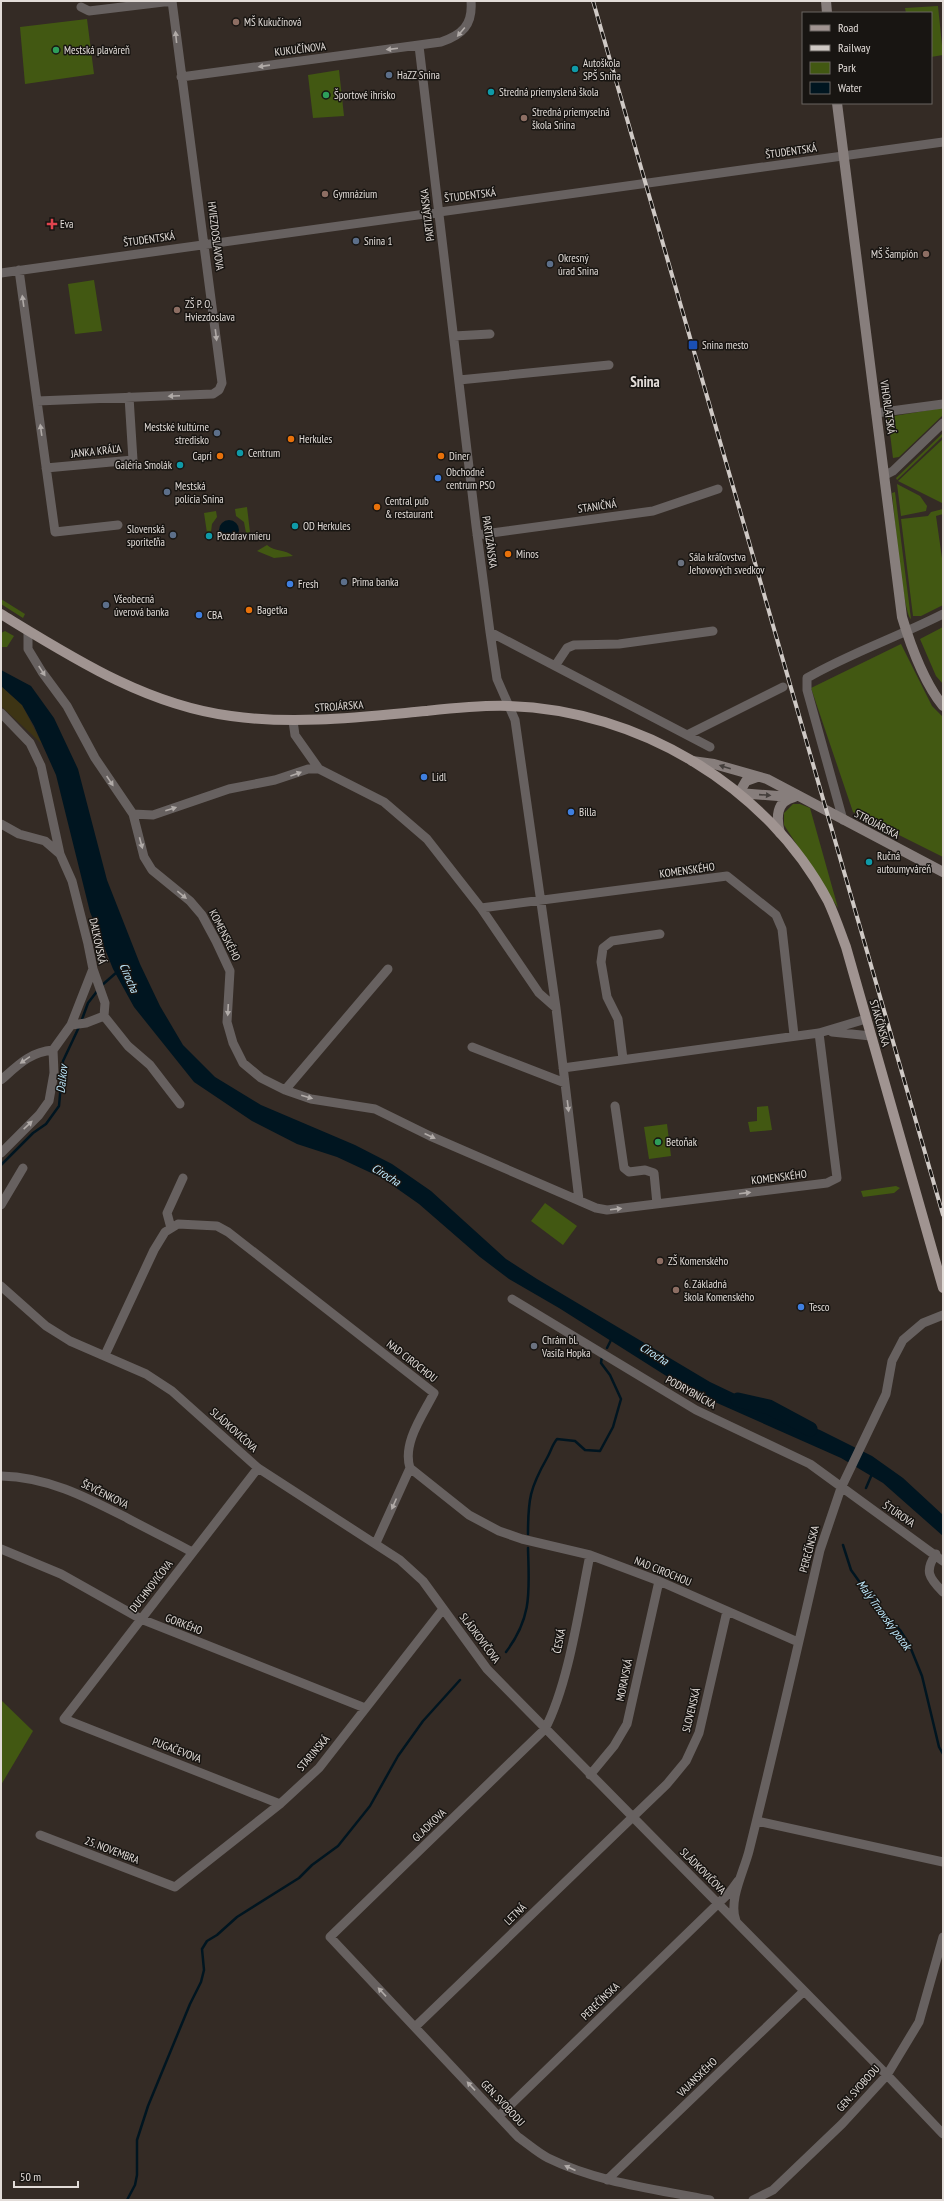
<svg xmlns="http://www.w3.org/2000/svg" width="944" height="2201" font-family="'PT Sans Narrow',sans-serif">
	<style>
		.green { fill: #425812 }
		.sand { fill: #3d3414 }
		.water { fill: #001520 }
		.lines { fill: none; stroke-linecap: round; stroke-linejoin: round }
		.stream { stroke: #001520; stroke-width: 2.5 }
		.river { stroke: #001520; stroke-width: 15 }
		.street { stroke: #676160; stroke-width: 9 }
		.secondary { stroke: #877e7c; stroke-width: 10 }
		.primary { stroke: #a09491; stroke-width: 10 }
		.rail-casing { stroke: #cfc9c5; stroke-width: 4 }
		.rail { stroke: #181512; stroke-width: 2.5; stroke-dasharray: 8; stroke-linecap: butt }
		.oneway { fill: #b1aba8 }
		.oneway2 { fill: #443f3c }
		.education-dot { fill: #8d6e63; stroke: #181512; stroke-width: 1.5 }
		.leisure-dot { fill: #2e9e5b; stroke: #181512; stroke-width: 1.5 }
		.culture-dot { fill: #0f9aa8; stroke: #181512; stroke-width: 1.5 }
		.service-dot { fill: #5c6f8a; stroke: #181512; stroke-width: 1.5 }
		.health-dot { fill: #e0444e; stroke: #181512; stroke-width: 1.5 }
		.transit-dot { fill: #1a4fb4; stroke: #181512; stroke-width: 1.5 }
		.food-dot { fill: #e8710a; stroke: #181512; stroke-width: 1.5 }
		.shop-dot { fill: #3f7fe0; stroke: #181512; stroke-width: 1.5 }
		.worship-dot { fill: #6b7280; stroke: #181512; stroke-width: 1.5 }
		.labels { text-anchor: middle; stroke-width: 3; stroke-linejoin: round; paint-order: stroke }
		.poi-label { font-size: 11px; fill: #e2dcd8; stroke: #181512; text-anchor: start }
		.street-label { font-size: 11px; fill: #e2dcd8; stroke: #181512 }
		.water-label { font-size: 12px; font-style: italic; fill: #bee8fc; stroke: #181512 }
		.district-label { font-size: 15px; font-weight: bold; fill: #e2dcd8; stroke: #181512 }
	</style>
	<rect width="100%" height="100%" fill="#342b25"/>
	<path class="green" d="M938 6 943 55 931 57V13H906L905 8Z
		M87 19 94 74 25 84 20 27Z
		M339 70 344 116 313 118 308 75Z
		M94 280 102 331 75 334 68 284Z
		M942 408 943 415 899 457 893 458 888 417Z
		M943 433V436L897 480 896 478Z
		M943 439V503H942L898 481Z
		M897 484 920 496 927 506 926 511 901 516Z
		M895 492 911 619C903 613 894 510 892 493Z
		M247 507 250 532 246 533 244 522 236 516 235 509Z
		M943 509V514L936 516 943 565V605L921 616H913L901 519 928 516 931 512Z
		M216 511 217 517 212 524 211 532 207 533 204 513Z
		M267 545C275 552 285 549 293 556L274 558 257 551Z
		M1 599 25 614 23 618 1 604Z
		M943 627V684L936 676 920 639Z
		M5 631 14 636 7 647H1V633Z
		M901 644 932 706 943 717V857L853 812 811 688Z
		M793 804H800L810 808 838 908 784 825V813Z
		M768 1106 772 1130 750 1132 748 1122 757 1121V1107Z
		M667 1124 671 1156 649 1159 644 1127Z
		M896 1186 900 1188 894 1193 863 1197 861 1191Z
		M545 1203 577 1226 563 1245 531 1221Z
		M1 1700 33 1731 1 1785Z"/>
	<path class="sand" d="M1 686 22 705 42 744 1 706Z"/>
	<path class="water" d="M219 530a10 10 0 1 1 20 0a10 10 0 1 1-20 0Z
		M1 670 31 686 54 718 78 769 107 880 140 964 160 1006 183 1045 215 1077 261 1105 355 1145 392 1164 431 1191 506 1259 537 1279 710 1382 775 1413 820 1430 872 1456 903 1478 943 1515V1536L883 1483 841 1458 690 1391 559 1308 509 1279 480 1257 419 1204 382 1178 337 1157 297 1144 252 1121 194 1082 134 1007 113 969 90 912 56 775 34 726 22 705 1 686Z"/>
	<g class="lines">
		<path class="stream" d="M101 986 117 972
			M81 1022 88 1003 98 990
			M1 1165 33 1133 46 1124 59 1106 63 1061 79 1027
			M607 1348 611 1340
			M866 1488 872 1474
			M528 1534C528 1499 530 1488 547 1458 551 1451 552 1445 557 1439L575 1441 585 1450 600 1451 613 1427 621 1399 610 1375 601 1363 602 1356
			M843 1545 851 1570 876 1605 900 1630 909 1644 922 1676 939 1747 943 1754
			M506 1652C533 1616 529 1590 528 1548
			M127 2200 135 2185 137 2175V2140L148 2106 190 2004 201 1982 204 1970 202 1949 207 1941 217 1935 237 1917 299 1878 312 1865 338 1846 370 1806 398 1756 423 1721 460 1680"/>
		<path class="river" d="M738 1400 769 1407 810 1429"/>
		<path class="street" d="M81 7 89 11 172 1
			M419 46 476 526 490 632 497 679 515 720 556 1008 579 1200
			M181 77 441 42C462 35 473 25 471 1
			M19 270 55 532 118 525
			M1 273 943 142
			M454 336 490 334
			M459 380 609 365
			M37 401 213 394 219 390 222 383 172 1
			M876 413 943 404
			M46 468 133 460 129 397
			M885 475 893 471 943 423
			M477 535 653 511 718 489
			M28 631V649L42 672 67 706 95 758 133 814 144 857 152 870 190 901 202 915 216 941 230 971 227 1022 233 1043 243 1063 261 1078 285 1090 311 1099 375 1109 430 1136 596 1208 607 1210 827 1183 837 1178 819 1033
			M490 632 710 747
			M555 666 567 648 574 645 619 644 713 631
			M1 713 30 743 41 766 60 854 72 881 88 944 93 969 71 1025 53 1050 54 1073 49 1101 39 1115 1 1153
			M293 721 295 735 319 769 384 802 427 839 481 908 539 993 556 1008
			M687 735 783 687
			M133 814 153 815 229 789 275 780 308 769H319
			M843 820 807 690V678C850 653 898 637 943 614
			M1 824 19 834 45 841 60 854
			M481 908 727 876 776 915 782 929 794 1035
			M93 969 105 1003 104 1016 128 1046 150 1065 180 1104
			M71 1025 86 1023 104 1016
			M832 1032 871 1036
			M472 1047 565 1083
			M623 1059 618 1019 607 997 601 962 603 948 612 941 660 934
			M563 1068 819 1033 866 1019
			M1 1080C18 1065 30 1052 53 1050
			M285 1090 388 969
			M615 1106 624 1168 629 1172 645 1170 654 1173 657 1204
			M1 1205 23 1168
			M171 1228 167 1213 183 1178
			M1 1286 46 1326 70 1341 146 1374 172 1391 258 1468 400 1560 423 1581 487 1669 887 2075 943 2134
			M512 1299 696 1410 810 1464 943 1561
			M105 1355 154 1250 165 1232 178 1224 217 1226 228 1232 434 1393C423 1415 402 1443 410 1468L469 1515 499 1531 522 1539 590 1555 659 1581 798 1642
			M258 1468 64 1719 280 1804
			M1 1476C48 1477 86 1497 127 1518 149 1530 171 1540 192 1552
			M376 1543 410 1468
			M1 1549 61 1574 141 1619 365 1708
			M936 1554C924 1571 929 1578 943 1592
			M590 1555C579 1608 569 1683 545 1729L330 1937 518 2137C528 2144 538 2153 548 2158 599 2183 656 2189 710 2200
			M590 1775 614 1746 627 1724 659 1581
			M757 1821 943 1862
			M40 1835 175 1887 280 1804 319 1768 443 1609
			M736 1921C728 1901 744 1871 749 1851 774 1751 797 1650 820 1550L841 1488 886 1394 892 1361 903 1340 923 1323 943 1315
			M415 2027 667 1784 686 1761 699 1733 727 1611
			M499 2116 730 1892 738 1881
			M607 2180 804 1991
			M753 2200 773 2190 842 2124 887 2075 919 2022 943 1937"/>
		<path class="secondary" d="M826 1 827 13
			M837 103 902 617C911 647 923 681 943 706
			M692 761 714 764 767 779 943 872
			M757 777 746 781 739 793 791 797
			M780 833C776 818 776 801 794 797"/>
		<path class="primary" d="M1 614C73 658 146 705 231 716 296 725 361 717 426 711 454 708 481 705 509 706 638 710 767 786 828 901 835 916 840 931 846 947L943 1288"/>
		<g class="rail-casing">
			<path id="rail" d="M593 1 943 1215"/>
		</g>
		<use href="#rail" class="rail"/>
	</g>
	<defs><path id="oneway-solid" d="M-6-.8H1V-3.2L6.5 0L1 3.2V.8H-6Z"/></defs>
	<g class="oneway">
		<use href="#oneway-solid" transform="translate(461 32) rotate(130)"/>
		<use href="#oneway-solid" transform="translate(176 37) rotate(-96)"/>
		<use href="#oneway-solid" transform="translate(392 49) rotate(173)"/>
		<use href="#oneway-solid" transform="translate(264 66) rotate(172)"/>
		<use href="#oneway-solid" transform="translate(23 301) rotate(-98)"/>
		<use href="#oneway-solid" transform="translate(216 335) rotate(83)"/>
		<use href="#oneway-solid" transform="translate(174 396) rotate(177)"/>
		<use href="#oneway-solid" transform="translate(41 430) rotate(-98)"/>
		<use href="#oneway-solid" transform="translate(42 671) rotate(57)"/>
		<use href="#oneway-solid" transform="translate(296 774) rotate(-20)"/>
		<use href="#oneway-solid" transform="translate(110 781) rotate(56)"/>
		<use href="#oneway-solid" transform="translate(171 809) rotate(-18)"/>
		<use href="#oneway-solid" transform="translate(141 843) rotate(75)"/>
		<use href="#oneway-solid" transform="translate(182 895) rotate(39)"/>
		<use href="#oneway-solid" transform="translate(228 1010) rotate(93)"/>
		<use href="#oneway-solid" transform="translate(25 1060) rotate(146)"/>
		<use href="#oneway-solid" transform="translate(307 1097) rotate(16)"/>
		<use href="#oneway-solid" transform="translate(568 1106) rotate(83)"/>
		<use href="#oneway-solid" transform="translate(28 1125) rotate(-43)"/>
		<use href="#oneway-solid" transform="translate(430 1136) rotate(25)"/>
		<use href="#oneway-solid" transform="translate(745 1193) rotate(-7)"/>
		<use href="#oneway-solid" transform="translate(616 1209) rotate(-7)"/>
		<use href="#oneway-solid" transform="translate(394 1504) rotate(114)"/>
		<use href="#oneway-solid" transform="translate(382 1992) rotate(-133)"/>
		<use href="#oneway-solid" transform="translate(471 2086) rotate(-133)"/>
		<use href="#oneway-solid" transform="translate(570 2168) rotate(-156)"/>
	</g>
	<g class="oneway2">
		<use href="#oneway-solid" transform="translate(725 767) rotate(-163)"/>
		<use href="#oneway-solid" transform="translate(765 795) rotate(4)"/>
	</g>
	<g class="education-dot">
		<circle cx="236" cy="22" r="4"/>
		<circle cx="524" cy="118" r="4"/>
		<circle cx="325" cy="194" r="4"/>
		<circle cx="926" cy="254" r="4"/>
		<circle cx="177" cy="310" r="4"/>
		<circle cx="660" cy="1261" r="4"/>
		<circle cx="676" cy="1290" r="4"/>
	</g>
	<g class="leisure-dot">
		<circle cx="56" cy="50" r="4"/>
		<circle cx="326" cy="95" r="4"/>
		<circle cx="658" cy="1142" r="4"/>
	</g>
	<g class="culture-dot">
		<circle cx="575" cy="69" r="4"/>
		<circle cx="491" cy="92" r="4"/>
		<circle cx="240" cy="453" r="4"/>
		<circle cx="180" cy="465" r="4"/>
		<circle cx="295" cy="526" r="4"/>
		<circle cx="209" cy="536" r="4"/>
		<circle cx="869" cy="862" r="4"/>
	</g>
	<g class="service-dot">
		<circle cx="389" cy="75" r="4"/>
		<circle cx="356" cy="241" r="4"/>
		<circle cx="550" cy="264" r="4"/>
		<circle cx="217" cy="433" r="4"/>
		<circle cx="167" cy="492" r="4"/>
		<circle cx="173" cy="535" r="4"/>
		<circle cx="344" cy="582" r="4"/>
		<circle cx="106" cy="605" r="4"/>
	</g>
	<path class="health-dot" d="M50 218h4v4h4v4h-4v4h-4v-4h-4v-4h4z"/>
	<rect class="transit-dot" x="688" y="340" width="10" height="10" rx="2"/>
	<g class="food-dot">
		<circle cx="291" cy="439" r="4"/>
		<circle cx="220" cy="456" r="4"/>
		<circle cx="441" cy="456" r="4"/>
		<circle cx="377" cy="507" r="4"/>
		<circle cx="508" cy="554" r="4"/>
		<circle cx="249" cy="610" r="4"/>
	</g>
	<g class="shop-dot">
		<circle cx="438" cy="478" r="4"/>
		<circle cx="290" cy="584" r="4"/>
		<circle cx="199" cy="615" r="4"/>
		<circle cx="424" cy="777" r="4"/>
		<circle cx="571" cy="812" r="4"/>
		<circle cx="801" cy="1307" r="4"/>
	</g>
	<g class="worship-dot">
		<circle cx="681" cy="563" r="4"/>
		<circle cx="534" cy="1346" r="4"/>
	</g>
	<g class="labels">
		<g class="poi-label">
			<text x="244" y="26">MŠ Kukučínová</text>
			<text x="64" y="54">Mestská plaváreň</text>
			<text x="583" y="67">Autoškola<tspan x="583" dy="13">SPŠ Snina</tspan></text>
			<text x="397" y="79">HaZZ Snina</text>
			<text x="499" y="96">Stredná priemyslená škola</text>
			<text x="334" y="99">Športové ihrisko</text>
			<text x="532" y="116">Stredná priemyselná<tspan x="532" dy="13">škola Snina</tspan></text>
			<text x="333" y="198">Gymnázium</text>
			<text x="60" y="228">Eva</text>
			<text x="364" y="245">Snina 1</text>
			<text x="918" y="258" text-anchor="end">MŠ Šampión</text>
			<text x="558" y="262">Okresný<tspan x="558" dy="13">úrad Snina</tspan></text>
			<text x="185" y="308">ZŠ P. O.<tspan x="185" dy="13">Hviezdoslava</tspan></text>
			<text x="702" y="349">Snina mesto</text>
			<text x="209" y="431" text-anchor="end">Mestské kultúrne<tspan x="209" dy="13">stredisko</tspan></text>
			<text x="299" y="443">Herkules</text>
			<text x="248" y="457">Centrum</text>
			<text x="212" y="460" text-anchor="end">Capri</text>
			<text x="449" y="460">Diner</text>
			<text x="172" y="469" text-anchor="end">Galéria Smolák</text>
			<text x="446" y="476">Obchodné<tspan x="446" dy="13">centrum PSO</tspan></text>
			<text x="175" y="490">Mestská<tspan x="175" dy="13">polícia Snina</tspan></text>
			<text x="385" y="505">Central pub<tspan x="385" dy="13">&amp; restaurant</tspan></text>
			<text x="303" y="530">OD Herkules</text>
			<text x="165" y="533" text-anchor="end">Slovenská<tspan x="165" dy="13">sporiteľňa</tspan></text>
			<text x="217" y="540">Pozdrav mieru</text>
			<text x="516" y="558">Minos</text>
			<text x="689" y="561">Sála kráľovstva<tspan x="689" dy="13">Jehovových svedkov</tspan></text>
			<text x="352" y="586">Prima banka</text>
			<text x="298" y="588">Fresh</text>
			<text x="114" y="603">Všeobecná<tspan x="114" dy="13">úverová banka</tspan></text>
			<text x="257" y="614">Bagetka</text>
			<text x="207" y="619">CBA</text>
			<text x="432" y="781">Lidl</text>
			<text x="579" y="816">Billa</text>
			<text x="877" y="860">Ručná<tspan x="877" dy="13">autoumyváreň</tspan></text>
			<text x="666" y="1146">Betoňak</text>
			<text x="668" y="1265">ZŠ Komenského</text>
			<text x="684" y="1288">6. Základná<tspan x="684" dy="13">škola Komenského</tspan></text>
			<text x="809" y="1311">Tesco</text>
			<text x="542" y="1344">Chrám bl.<tspan x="542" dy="13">Vasiľa Hopka</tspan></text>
		</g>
		<g class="street-label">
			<text transform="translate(300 49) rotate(-7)" y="4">KUKUČÍNOVA</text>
			<text transform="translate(791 151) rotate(-8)" y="4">ŠTUDENTSKÁ</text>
			<text transform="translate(470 195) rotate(-7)" y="4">ŠTUDENTSKÁ</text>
			<text transform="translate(427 215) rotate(-97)" y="4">PARTIZÁNSKA</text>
			<text transform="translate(216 236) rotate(83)" y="4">HVIEZDOSLAVOVA</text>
			<text transform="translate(149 239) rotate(-8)" y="4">ŠTUDENTSKÁ</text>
			<text transform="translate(888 407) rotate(82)" y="4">VIHORLATSKÁ</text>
			<text transform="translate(96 451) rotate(-6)" y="4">JANKA KRÁĽA</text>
			<text transform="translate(597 506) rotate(-8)" y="4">STANIČNÁ</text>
			<text transform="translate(490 542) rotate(82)" y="4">PARTIZÁNSKA</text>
			<text transform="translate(339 706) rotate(-4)" y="4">STROJÁRSKA</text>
			<text transform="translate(877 824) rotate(28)" y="4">STROJÁRSKA</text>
			<text transform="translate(687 870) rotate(-8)" y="4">KOMENSKÉHO</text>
			<text transform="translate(225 935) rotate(63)" y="4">KOMENSKÉHO</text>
			<text transform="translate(98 941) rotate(78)" y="4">DAĽKOVSKÁ</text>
			<text transform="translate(880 1023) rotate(74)" y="4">STAKČÍNSKA</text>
			<text transform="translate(779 1177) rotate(-7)" y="4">KOMENSKÉHO</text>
			<text transform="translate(412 1361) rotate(38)" y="4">NAD CIROCHOU</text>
			<text transform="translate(691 1392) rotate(29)" y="4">PODRYBNÍCKA</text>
			<text transform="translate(234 1430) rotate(42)" y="4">SLÁDKOVIČOVA</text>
			<text transform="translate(105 1494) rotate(26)" y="4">ŠEVČENKOVA</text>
			<text transform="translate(899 1514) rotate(34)" y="4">ŠTÚROVA</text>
			<text transform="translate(809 1549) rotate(-75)" y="4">PEREČÍNSKA</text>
			<text transform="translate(663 1571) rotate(22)" y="4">NAD CIROCHOU</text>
			<text transform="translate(151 1586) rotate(-52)" y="4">DUCHNOVIČOVA</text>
			<text transform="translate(184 1624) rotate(21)" y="4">GORKÉHO</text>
			<text transform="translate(480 1638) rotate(53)" y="4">SLÁDKOVIČOVA</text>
			<text transform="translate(559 1641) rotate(-78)" y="4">ČESKÁ</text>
			<text transform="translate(624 1680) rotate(-78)" y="4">MORAVSKÁ</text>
			<text transform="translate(691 1710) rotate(-76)" y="4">SLOVENSKÁ</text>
			<text transform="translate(177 1750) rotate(21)" y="4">PUGAČEVOVA</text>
			<text transform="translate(313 1753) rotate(-49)" y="4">STARINSKÁ</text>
			<text transform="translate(429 1825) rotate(-44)" y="4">GLADKOVA</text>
			<text transform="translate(112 1850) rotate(21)" y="4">25. NOVEMBRA</text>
			<text transform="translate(703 1871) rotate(45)" y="4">SLÁDKOVIČOVA</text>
			<text transform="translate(515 1914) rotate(-44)" y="4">LETNÁ</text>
			<text transform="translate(600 2001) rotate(-44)" y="4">PEREČÍNSKA</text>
			<text transform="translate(697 2077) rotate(-44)" y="4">VAJANSKÉHO</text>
			<text transform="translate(858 2088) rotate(-48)" y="4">GEN. SVOBODU</text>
			<text transform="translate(503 2103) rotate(47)" y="4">GEN. SVOBODU</text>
		</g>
		<g class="water-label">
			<text transform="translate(129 978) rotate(67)" y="4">Cirocha</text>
			<text transform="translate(62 1079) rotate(-84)" y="4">Dalkov</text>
			<text transform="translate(386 1175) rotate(32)" y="4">Cirocha</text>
			<text transform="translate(654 1354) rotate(32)" y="4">Cirocha</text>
			<text transform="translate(884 1615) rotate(54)" y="4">Malý Trnovský potok</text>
		</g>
		<g class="district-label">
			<text x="645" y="387">Snina</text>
		</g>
	</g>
	<rect width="944" height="2201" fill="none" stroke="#e2dcd8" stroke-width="4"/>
	<rect x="802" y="12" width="130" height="92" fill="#181512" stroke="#696561"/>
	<rect x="810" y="25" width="20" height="6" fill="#a09491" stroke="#696561"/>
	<text x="838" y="32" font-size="12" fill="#e2dcd8">Road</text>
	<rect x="810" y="45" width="20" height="6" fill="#cfc9c5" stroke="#696561"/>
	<text x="838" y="52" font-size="12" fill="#e2dcd8">Railway</text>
	<rect x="810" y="62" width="20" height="12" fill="#425812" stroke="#696561"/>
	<text x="838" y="72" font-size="12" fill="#e2dcd8">Park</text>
	<rect x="810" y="82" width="20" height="12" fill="#001520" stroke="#696561"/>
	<text x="838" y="92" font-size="12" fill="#e2dcd8">Water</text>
	<path d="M14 2181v6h64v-6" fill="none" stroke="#e2dcd8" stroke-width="2"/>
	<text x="20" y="2181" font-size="12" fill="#e2dcd8" stroke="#181512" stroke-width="3" paint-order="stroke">50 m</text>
</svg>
